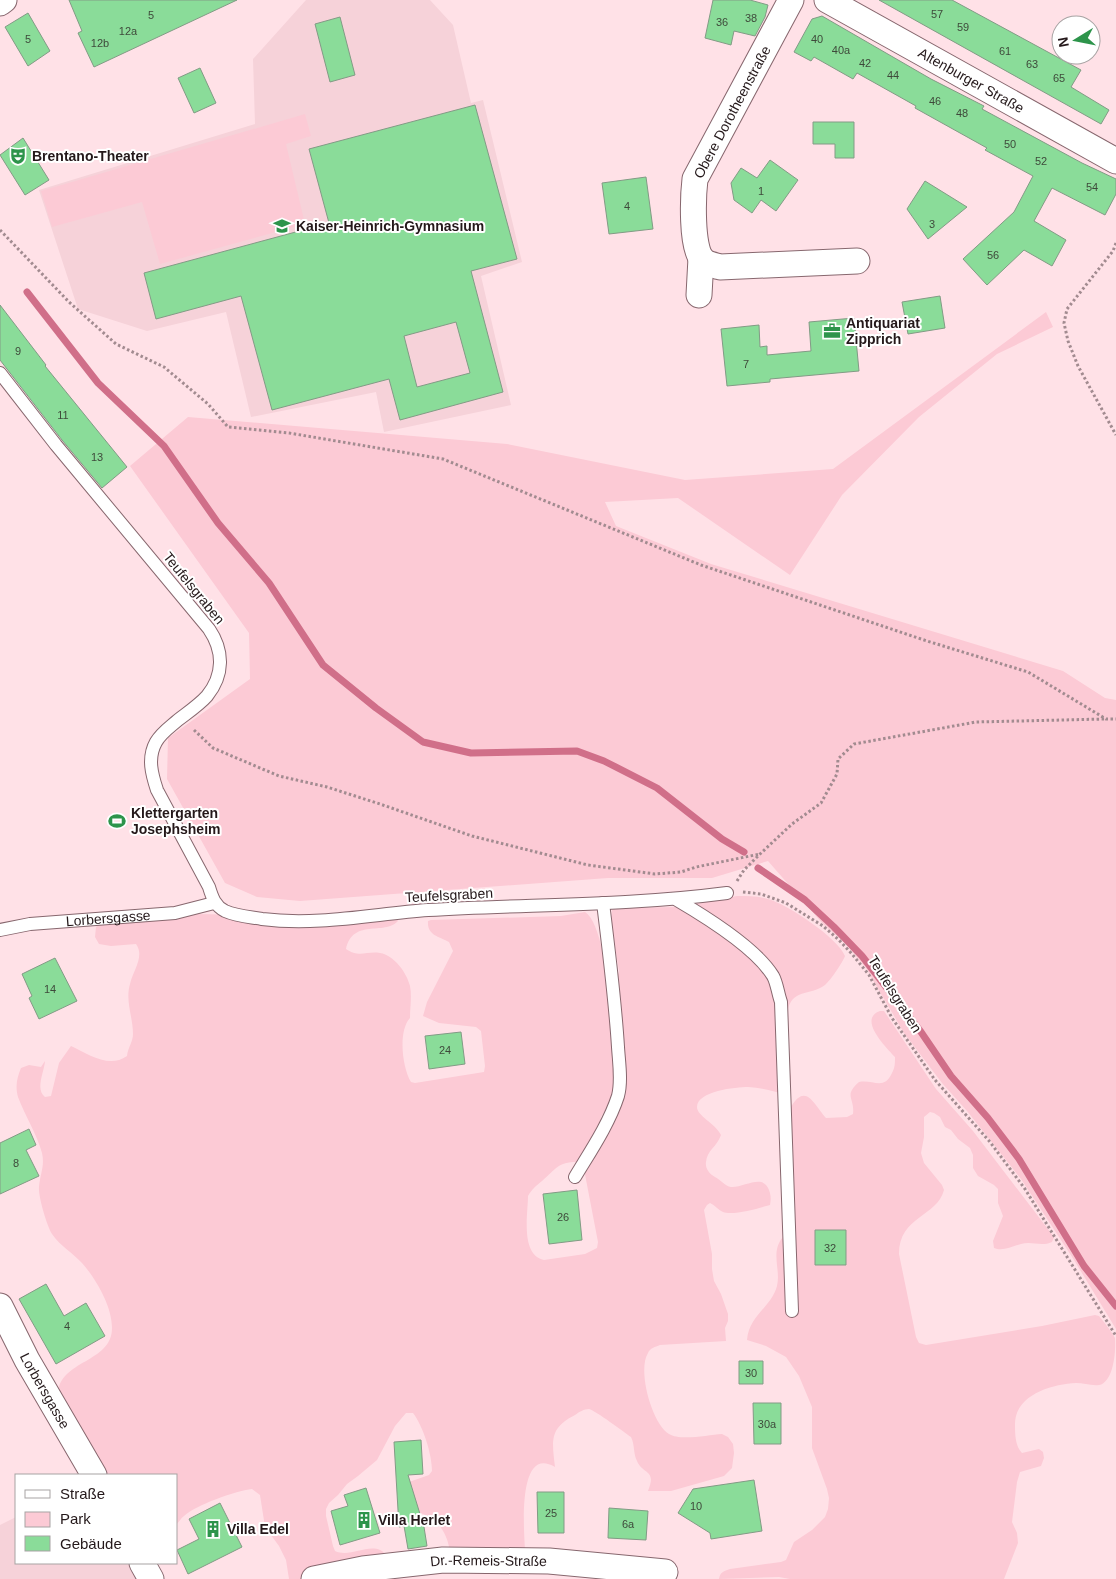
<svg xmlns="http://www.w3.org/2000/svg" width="1116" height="1579" font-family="Helvetica,sans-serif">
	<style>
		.built { fill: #f6d2d9 }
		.green { fill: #fccad5; fill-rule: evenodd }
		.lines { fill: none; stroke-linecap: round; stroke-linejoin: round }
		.stream { stroke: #d06f89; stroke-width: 7 }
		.building { fill: #8adc99; stroke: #829b85; fill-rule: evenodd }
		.lane-casing { stroke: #87676e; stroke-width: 14 }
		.street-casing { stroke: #87676e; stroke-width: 27 }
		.path { stroke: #a28b90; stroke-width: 3; stroke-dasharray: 2.5 2.5; stroke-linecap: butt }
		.lane { stroke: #fff; stroke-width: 12 }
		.street { stroke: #fff; stroke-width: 25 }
		.labels { text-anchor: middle; stroke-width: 4; stroke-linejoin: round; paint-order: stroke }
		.number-label { font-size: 11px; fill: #3e493a }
		.street-label { font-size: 14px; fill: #24181a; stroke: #fff }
		.poi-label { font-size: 14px; font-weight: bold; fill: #24181a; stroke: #fff; text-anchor: start }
	</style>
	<rect width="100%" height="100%" fill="#ffe1e7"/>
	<path class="built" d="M306 0H430L453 25 471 103 483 100 522 262 481 276 511 405 384 432 376 392 251 417 226 312 147 331 78 309 39 190 255 124 253 59Z
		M16 1517V1563H129L138 1579H0V1525Z"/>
	<path class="green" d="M305 114 311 136 286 144 305 224 160 264 142 202 52 227 41 191Z
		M1046 312 1053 327 997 354 919 417 842 495 790 575 678 498 605 502 616 526 711 564 1063 671 1105 698 1116 700V1329L1074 1260 1021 1179 967 1111 942 1083 904 1033 866 968 844 942 823 924 768 861 712 878H608L300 901 257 897 225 883 167 779 168 738 250 679 249 633 130 466 188 417 507 444 685 480 833 469Z
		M737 896C748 896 758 896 768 899 787 904 838 938 845 956 843 962 830 981 825 985 809 997 792 987 787 1013L789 1068 791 1077 790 1088 782 1094C772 1090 760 1088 748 1087 736 1087 697 1091 697 1107 697 1116 715 1123 721 1135 717 1147 707 1150 706 1162 705 1168 709 1174 715 1177 721 1180 725 1186 731 1187 744 1188 763 1173 769 1190 771 1195 771 1200 770 1205 759 1208 733 1216 723 1212 718 1210 715 1205 710 1203L707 1205 704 1210 712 1254V1269L714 1281 721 1294 728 1314V1321L725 1328 726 1341 660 1345C655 1347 650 1348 648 1353 637 1370 652 1424 669 1434 680 1441 708 1435 722 1434L728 1437 733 1444 734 1453 732 1468 724 1476 671 1491H648C657 1469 643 1475 637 1461 633 1453 635 1445 631 1437 624 1432 596 1411 589 1409 584 1409 579 1412 575 1415 549 1428 552 1441 555 1467 517 1444 524 1531 525 1549L451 1556C446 1526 436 1517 407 1508L409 1482 429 1475 432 1471C432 1454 423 1426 413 1413H406L395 1426 377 1460 358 1476 347 1484 338 1495 329 1503 326 1509V1516L333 1546 335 1551C352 1559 374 1538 387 1556L301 1579H289L286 1560 279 1546 265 1527 260 1495 252 1489C235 1491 196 1505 184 1516 181 1518 179 1522 176 1525V1475H100L58 1394C59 1360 112 1363 112 1328 112 1306 96 1279 82 1263 73 1253 60 1246 52 1234 47 1226 38 1196 39 1187 40 1174 45 1166 42 1153 37 1134 25 1116 18 1097 15 1086 17 1078 21 1068L29 1065 41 1067 45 1061C44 1073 35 1089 45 1097L51 1096 59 1063 71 1046C88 1054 109 1069 127 1056 128 1047 133 1042 133 1034 133 1017 125 1001 130 984 133 971 145 956 136 944L111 946 99 944 95 937 96 927 100 924 194 914 397 917 398 921C384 936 353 918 346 949 359 958 366 951 380 953 394 955 407 973 410 986 412 996 410 1007 410 1018 398 1031 402 1067 411 1082L415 1083 484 1072 485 1066 481 1031 476 1027 439 1023 423 1016 427 1002 453 951 449 942C438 936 427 935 428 921L431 920 561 916 585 912C610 928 613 1051 616 1083L613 1096 601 1117 600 1126 622 1095 616 982 619 971 611 922 612 910 616 908 677 907ZM581 1162 583 1164 598 1242 597 1248 585 1254 544 1260C520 1255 528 1214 528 1196 532 1189 536 1186 542 1181 557 1168 558 1161 581 1162Z
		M880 1011H884L936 1089 973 1131 1054 1237 1052 1242C1041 1247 1032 1241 1021 1244 1012 1246 1003 1252 994 1248L993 1241 1003 1216 998 1203V1189L994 1185 978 1176 973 1168V1155L970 1148 958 1139 951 1130 945 1127 940 1117 934 1113 930 1112 924 1117V1137L921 1153 924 1163 942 1185 944 1190C937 1217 899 1216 899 1254L916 1337 919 1343 926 1345 1042 1326 1095 1315 1099 1316C1105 1323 1111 1331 1115 1338 1116 1350 1114 1382 1099 1385 1092 1386 1083 1383 1076 1383 1052 1384 1015 1395 1015 1424 1015 1433 1015 1446 1022 1453L1039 1449 1043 1452 1044 1458 1041 1466 1020 1472 1017 1482 1012 1522 1017 1533 1018 1543 1004 1579H790L779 1577 719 1579C720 1572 724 1571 730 1569L781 1562 786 1560 794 1542 812 1530 825 1517 828 1509 829 1498 827 1489 812 1448V1407L799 1376 786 1357 766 1346 747 1340C749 1315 771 1308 777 1286 781 1269 770 1252 783 1237L791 1107C806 1082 814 1105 826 1118L847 1117 853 1114C855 1098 843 1096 859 1082 873 1079 884 1091 892 1073 895 1067 895 1064 895 1057 887 1048 857 1019 880 1011Z"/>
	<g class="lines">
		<path class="stream" d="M27 292 98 383 164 446 218 523 269 583 323 665 376 708 423 742 471 753 577 751 604 761 657 788 722 839 744 852
			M758 868 805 900 834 927 862 956 921 1032 951 1076 988 1118 1019 1159 1084 1266 1116 1306"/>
	</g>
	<path class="building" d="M69 0H237L94 67 78 33 82 31Z
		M713 0H750L768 5 765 17 755 36 734 31 731 45 705 38Z
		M879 0H952L1081 70 1071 87 1109 110 1101 124Z
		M28 13 50 51 28 66 5 27Z
		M822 16 931 79 984 106 982 109 1082 163 1116 179V194L1105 215 1052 188 1034 221 1066 240 1052 266 1024 250 987 285 963 259 1014 212 1033 176 985 150 987 148 915 108 916 106 857 73 853 79 814 57 811 61 794 52 812 19Z
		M340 17 355 75 330 82 315 24Z
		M200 68 216 103 194 113 178 78Z
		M475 105 517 259 471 271 503 392 400 420 389 379 272 410 241 296 156 319 144 273 329 223 309 149ZM456 322 470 373 417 387 404 336Z
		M813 122H854V158H835V144H813Z
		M23 138 49 180 25 195 0 155Z
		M770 160 798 180 776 211 761 200 752 213 734 200 731 183 741 168 757 178Z
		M646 177 653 229 609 234 602 183Z
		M925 181 967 207 928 239 907 209Z
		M940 296 945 328 908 334 902 302Z
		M0 305 46 365 45 366 127 467 102 488 62 440 0 360Z
		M854 318 859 371 770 379V382L727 386 721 329 759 325 760 347 767 346V355L811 351 809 322Z
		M55 958 77 1001 39 1019 29 998 32 996 22 974Z
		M461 1032 465 1064 429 1069 425 1036Z
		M29 1129 36 1145 26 1150 39 1176 0 1194V1143Z
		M577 1190 582 1240 549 1244 543 1194Z
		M815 1230H846V1265H815Z
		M46 1284 64 1316 86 1303 105 1336 56 1364 19 1299Z
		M739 1361H763V1384H739Z
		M753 1403H781V1444H754Z
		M421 1440 423 1474 408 1475 424 1527 427 1546 408 1549 404 1526 399 1527 394 1442Z
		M754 1480 762 1531 711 1539 710 1533 678 1513 693 1489Z
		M366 1488 380 1533 340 1545 331 1511 348 1506 344 1495Z
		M537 1492H564V1533H538Z
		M220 1503 242 1547 188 1574 177 1550 199 1539 189 1519Z
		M609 1508 648 1511 646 1540 608 1538Z"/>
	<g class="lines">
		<g class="lane-casing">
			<g id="lane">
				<path d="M0 373 56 445 209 629C224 651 224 675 207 696 199 705 187 713 178 720 170 727 161 733 156 742 147 758 152 775 157 790L209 887C212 897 215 906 225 911 236 916 250 917 262 919 318 926 373 914 428 910 528 904 628 906 727 893"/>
				<path d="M677 900C706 917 756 948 773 976 777 983 778 994 781 1002L792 1311"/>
				<path id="s1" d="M0 930 30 924 175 913 214 903"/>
				<path d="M575 1177C590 1152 609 1124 618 1096 622 1081 619 1063 618 1047 615 999 609 951 603 903"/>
			</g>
		</g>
		<g class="street-casing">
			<g id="street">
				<path d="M791 0 695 179C693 196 691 247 702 259 706 264 714 265 720 267L857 261"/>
				<path id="s2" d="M827 0 1116 161"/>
				<path d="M0 3 4 0"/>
				<path d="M699 295 701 258"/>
				<path id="s3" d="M0 1306 27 1360 94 1475"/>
				<path d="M142 1563 151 1579"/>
				<path id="s4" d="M314 1579 363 1569 443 1560 549 1561 665 1572"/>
			</g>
		</g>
		<path class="path" d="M0 230 69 302 116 344 164 367 208 404 228 427 289 433 443 459 701 565 927 641 1028 672 1106 719H1116
			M1116 243 1113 251 1067 309 1064 323 1068 341 1078 366 1116 435
			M194 730 213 748 279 776 327 787 380 804 472 836 588 865 655 874 681 872 696 867 760 854
			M737 881 744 870 760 854 792 824 821 803 837 774 838 759 854 744 976 722 1105 719
			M743 892 761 894 786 903 823 926 839 940 852 954 869 975 892 1018 935 1080 990 1142 1025 1189 1116 1336"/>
		<use href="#lane" class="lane"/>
		<use href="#street" class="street"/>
	</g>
	<defs>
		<g id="theatre-bare" transform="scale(1.35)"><path d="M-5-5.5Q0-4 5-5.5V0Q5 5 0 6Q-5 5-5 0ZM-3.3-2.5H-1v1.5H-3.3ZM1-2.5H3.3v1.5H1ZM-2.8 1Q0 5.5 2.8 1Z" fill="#2d944b" stroke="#fff" stroke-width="2.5" paint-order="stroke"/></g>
		<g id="school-bare" transform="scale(1.35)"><path d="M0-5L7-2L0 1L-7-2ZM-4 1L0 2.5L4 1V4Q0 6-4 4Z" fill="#2d944b" stroke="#fff" stroke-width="2.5" paint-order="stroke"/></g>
		<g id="office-bare" transform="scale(1.35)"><path d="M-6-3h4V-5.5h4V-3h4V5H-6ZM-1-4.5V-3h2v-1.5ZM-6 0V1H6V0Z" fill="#2d944b" stroke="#fff" stroke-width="2.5" paint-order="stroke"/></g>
		<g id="stadium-bare" transform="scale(1.35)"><path d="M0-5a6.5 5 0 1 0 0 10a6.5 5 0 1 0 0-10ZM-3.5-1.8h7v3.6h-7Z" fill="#2d944b" stroke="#fff" stroke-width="2.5" paint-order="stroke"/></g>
		<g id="building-bare" transform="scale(1.35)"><path d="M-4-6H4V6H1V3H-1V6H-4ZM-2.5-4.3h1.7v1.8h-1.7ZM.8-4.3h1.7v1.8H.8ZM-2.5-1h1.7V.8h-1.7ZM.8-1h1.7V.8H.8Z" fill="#2d944b" stroke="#fff" stroke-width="2.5" paint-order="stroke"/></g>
	</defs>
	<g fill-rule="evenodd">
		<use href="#theatre-bare" x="18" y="156"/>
		<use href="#school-bare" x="282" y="226"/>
		<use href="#office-bare" x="832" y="331"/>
		<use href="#stadium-bare" x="117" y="821"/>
		<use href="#building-bare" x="364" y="1520"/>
		<use href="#building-bare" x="213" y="1529"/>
	</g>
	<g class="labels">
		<g class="number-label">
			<text x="937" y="18">57</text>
			<text x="151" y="19">5</text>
			<text x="751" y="22">38</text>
			<text x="722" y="26">36</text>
			<text x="963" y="31">59</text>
			<text x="128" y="35">12a</text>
			<text x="28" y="43">5</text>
			<text x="817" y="43">40</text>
			<text x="100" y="47">12b</text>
			<text x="841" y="54">40a</text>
			<text x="1005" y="55">61</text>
			<text x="865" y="67">42</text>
			<text x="1032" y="68">63</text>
			<text x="893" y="79">44</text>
			<text x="1059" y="82">65</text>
			<text x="935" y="105">46</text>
			<text x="962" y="117">48</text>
			<text x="1010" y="148">50</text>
			<text x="1041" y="165">52</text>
			<text x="1092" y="191">54</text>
			<text x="761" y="195">1</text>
			<text x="627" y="210">4</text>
			<text x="932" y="228">3</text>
			<text x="993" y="259">56</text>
			<text x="18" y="355">9</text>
			<text x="746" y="368">7</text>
			<text x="63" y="419">11</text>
			<text x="97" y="461">13</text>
			<text x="50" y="993">14</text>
			<text x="445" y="1054">24</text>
			<text x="16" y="1167">8</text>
			<text x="563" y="1221">26</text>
			<text x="830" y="1252">32</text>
			<text x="67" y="1330">4</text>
			<text x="751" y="1377">30</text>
			<text x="767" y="1428">30a</text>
			<text x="696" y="1510">10</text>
			<text x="551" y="1517">25</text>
			<text x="628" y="1528">6a</text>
		</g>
		<g class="street-label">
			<text dy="5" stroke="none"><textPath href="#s2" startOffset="165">Altenburger Straße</textPath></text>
			<text transform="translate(732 112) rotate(-62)" y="5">Obere Dorotheenstraße</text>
			<text transform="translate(194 588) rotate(51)" y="5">Teufelsgraben</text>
			<text transform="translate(449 895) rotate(-3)" y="5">Teufelsgraben</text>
			<text dy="5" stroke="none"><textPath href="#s1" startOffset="109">Lorbersgasse</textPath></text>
			<text transform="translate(895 994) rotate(58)" y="5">Teufelsgraben</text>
			<text dy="5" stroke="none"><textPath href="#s3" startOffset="96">Lorbersgasse</textPath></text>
			<text dy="5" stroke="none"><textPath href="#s4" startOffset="176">Dr.-Remeis-Straße</textPath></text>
		</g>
		<g class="poi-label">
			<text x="32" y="161">Brentano-Theater</text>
			<text x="296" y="231">Kaiser-Heinrich-Gymnasium</text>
			<text x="846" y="328">Antiquariat<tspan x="846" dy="16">Zipprich</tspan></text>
			<text x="131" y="818">Klettergarten<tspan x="131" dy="16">Josephsheim</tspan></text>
			<text x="378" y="1525">Villa Herlet</text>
			<text x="227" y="1534">Villa Edel</text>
		</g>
	</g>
	<rect x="15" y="1474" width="162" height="90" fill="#ffffff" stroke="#a7a3a3"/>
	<rect x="25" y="1490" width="25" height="8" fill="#ffffff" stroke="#a7a3a3"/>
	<text x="60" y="1499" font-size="15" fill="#24181a">Straße</text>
	<rect x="25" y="1512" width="25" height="15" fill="#fccad5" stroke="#a7a3a3"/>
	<text x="60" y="1524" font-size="15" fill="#24181a">Park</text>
	<rect x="25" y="1536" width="25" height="15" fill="#8adc99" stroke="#a7a3a3"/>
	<text x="60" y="1549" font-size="15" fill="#24181a">Gebäude</text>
	<g transform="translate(1076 40) rotate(260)"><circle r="24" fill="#ffffff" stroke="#a7a3a3"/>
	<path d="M0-4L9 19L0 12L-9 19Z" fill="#2d944b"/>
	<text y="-8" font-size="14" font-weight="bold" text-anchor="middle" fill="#24181a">N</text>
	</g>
</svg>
